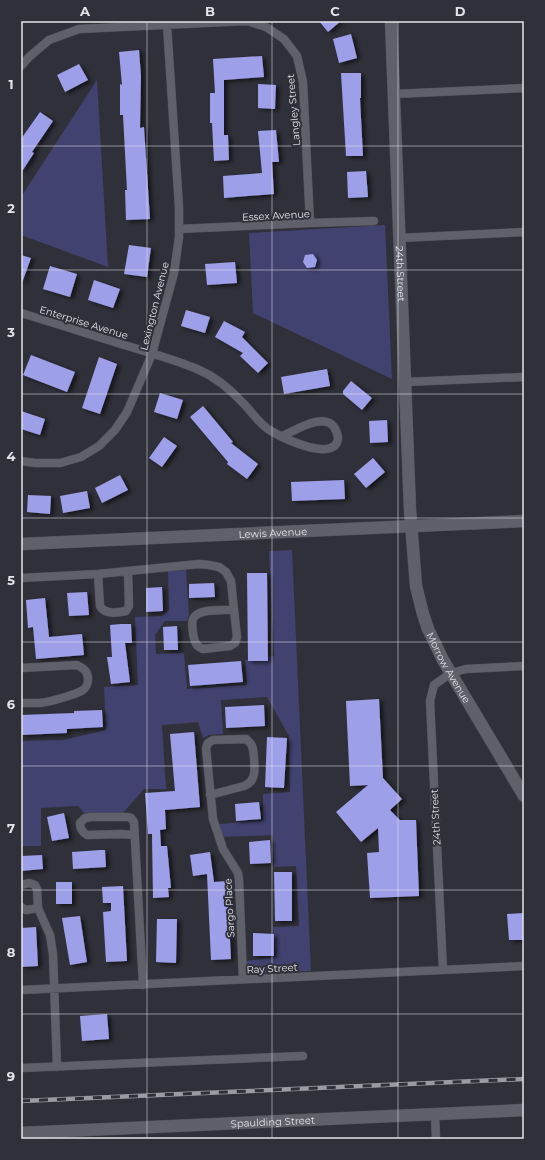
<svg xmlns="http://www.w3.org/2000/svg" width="545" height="1160" font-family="Montserrat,sans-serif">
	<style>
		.green { fill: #424270 }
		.building { fill: #9e9fe9; filter: url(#shadow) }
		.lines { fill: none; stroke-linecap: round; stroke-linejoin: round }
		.street-casing { stroke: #4d4d55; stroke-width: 9 }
		.secondary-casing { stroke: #4d4d55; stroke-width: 13 }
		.street { stroke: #60606b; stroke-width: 8 }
		.secondary { stroke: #60606b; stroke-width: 12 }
		.rail-casing { stroke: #9a9ba3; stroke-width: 4.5 }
		.rail { stroke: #30303a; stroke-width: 3; stroke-dasharray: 9; stroke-linecap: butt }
		.grid { fill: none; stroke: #e3e4ea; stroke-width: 1; stroke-opacity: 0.55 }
		.labels { text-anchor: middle; stroke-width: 4; stroke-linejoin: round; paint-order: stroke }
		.street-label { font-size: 10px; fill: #e3e4ea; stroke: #30303a }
		.neatline { fill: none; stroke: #e3e4ea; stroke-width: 1.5 }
		.grid-label { font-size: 13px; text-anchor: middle; font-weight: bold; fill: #e3e4ea }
	</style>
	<defs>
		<filter id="shadow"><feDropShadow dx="3.5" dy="2" stdDeviation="2" flood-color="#0009"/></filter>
	</defs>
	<rect width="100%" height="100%" fill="#30303a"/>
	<path class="green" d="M97 80 108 267 21 235V197Z
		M385 225 392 379 253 313 249 233Z
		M292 550 311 971 247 974 246 961 276 957 273 927 299 926 296 866 274 867 273 835 223 837 219 824 263 821V794L290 792 289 736 267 697 221 700 223 734 209 735 203 738 198 722 162 725 166 789H144L123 813H84L78 806 41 808V846H21V741L63 740 106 730 104 687 138 685 135 617 162 616 169 610 168 571 186 570 189 615 187 621H165L155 635 156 654 184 653 187 689 247 685 245 660 274 656 269 551Z"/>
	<path class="building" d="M319 21H341L328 32Z
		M351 34 357 58 339 63 333 39Z
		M139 50 141 76 140 128 144 127 150 219 126 220 125 190H127L123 115H120V84L122 85 119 52Z
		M262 56 264 77 224 80V135H228L229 160 214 161 212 123H210V93H215L213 59Z
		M79 64 88 80 65 92 57 75Z
		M341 73H361V98H360L363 156H346Z
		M258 84 276 85 275 109 258 108Z
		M40 112 53 121 32 152 34 153 21 173V139Z
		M276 130 279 162H272L274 194 224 198 223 176 262 173 258 131Z
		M366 171 368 197 348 198 347 172Z
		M129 245 151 248 147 277 124 274Z
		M313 254 317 260 315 267 307 268 303 262 305 255Z
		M21 255 31 258 22 283H21Z
		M235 262 237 283 207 285 205 264Z
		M50 266 77 274 70 297 43 289Z
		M94 280 120 289 113 308 88 300Z
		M186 310 210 317 205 333 181 326Z
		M224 321 245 332 242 337 268 363 258 373 240 356 243 353 215 337Z
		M31 355 75 372 67 392 23 375Z
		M99 357 117 364 100 414 82 408Z
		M327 369 330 386 284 394 281 377Z
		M351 381 372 398 362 410 343 394V391Z
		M160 393 183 400 177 419 154 412Z
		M203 406 233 442 231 443 258 464 247 479 227 464 228 462 190 417Z
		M21 411 45 419 40 435 21 429Z
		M387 420 388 442 370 443 369 421Z
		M164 437 177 446 162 467 149 458Z
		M373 458 385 472 366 488 354 474Z
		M120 475 128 490 102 503 95 488Z
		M344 480 345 499 292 501 291 482Z
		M87 491 90 508 63 513 60 496Z
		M28 495 51 496 50 514 27 512Z
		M247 573H267L268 661H248Z
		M214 583 215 597 189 598V584Z
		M162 587 163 611 146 612V588Z
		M87 592 89 615 69 616 67 593Z
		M45 598 49 637 82 634 84 655 36 659 33 627 28 628 26 600Z
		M121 624H131L132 643H125L130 682 111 684 107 657H112L110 625Z
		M177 626 178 650H164L163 627Z
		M241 661 243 682 190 686 188 665Z
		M379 699 383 778 402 799 390 810 400 820H416L419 896 370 898 367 853 379 852 378 828 361 842 336 812 368 785 350 786 346 701Z
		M264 705 265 726 226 728 225 707Z
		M102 710 103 727 67 729V733L21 735V715L74 713V711Z
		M194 732 200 807 165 810 166 829 160 830 161 846H167L171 888H168L169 897 153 898 152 834H148L145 793 175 791 170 734Z
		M267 737 287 738 284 788 265 787Z
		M259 802 261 819 236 821 235 804Z
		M64 813 69 838 52 841 47 817Z
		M270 840 271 863 250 864 249 842Z
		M101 850H105L106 867 73 869 72 852Z
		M210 852 214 882 227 881 231 959 211 960 207 874 193 876 190 855Z
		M42 855 43 869 21 871V856Z
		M274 872H292V921H275Z
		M56 882H72V904H56Z
		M123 886 127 961 106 962 103 912 111 911V903H103L102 887Z
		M524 913V940H509L507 914Z
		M80 916 87 962 70 965 62 918Z
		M157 919H177L176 963 156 962Z
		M36 927 38 966 21 967V928Z
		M253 933 274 934V956H253Z
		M107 1014 109 1039 82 1041 80 1016Z"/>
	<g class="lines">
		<g class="street-casing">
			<path id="street" d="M21 66 29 57 49 40 79 29 247 21 266 27 284 39 297 56 303 82 310 223
				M394 94 524 88
				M179 229 310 223 374 221
				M399 238 524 232
				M21 313C58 324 94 336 131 347 153 354 176 360 197 369 214 376 231 390 243 403 252 412 260 425 271 431 283 438 334 463 338 439 338 435 336 430 334 427 323 412 295 431 282 436
				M405 382 524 377
				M21 461 35 463H60L81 457 99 446 115 430 127 412 152 354 174 273 179 237V207L167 25
				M98 574 100 606C105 615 117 613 126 611L129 606 128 571
				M21 578 98 574 199 564 209 565 219 567 226 572 231 581 234 610C224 610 197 608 193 619 191 623 193 630 193 634 195 642 195 646 203 649L230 646 235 643 237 637 234 610
				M21 668 77 665C83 668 88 671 88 679 88 683 86 688 83 690 75 695 49 702 40 703 34 703 27 703 21 703
				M210 795 244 786C249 784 253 780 254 774 255 769 254 751 252 746 251 743 248 741 246 739L213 740 208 743 206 748 213 819 223 849 238 873 239 879 243 979
				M134 835 121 834 87 835C82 832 80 828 80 823L85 818 91 817H128L131 818 134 822 143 985
				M21 885 29 883 35 885 37 889 38 908 50 935 53 954 57 1067
				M21 907 26 910 38 908
				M443 970 430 701 434 685 451 673 466 669 524 666
				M21 990 524 966
				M21 1068 303 1056
				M435 1115 436 1139"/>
		</g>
		<g class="secondary-casing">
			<g id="secondary">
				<path id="s1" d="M391 21 410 510 416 586 423 614 428 629 443 660 524 796"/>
				<path id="s2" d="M21 544 524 521"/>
				<path id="s3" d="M21 1133 524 1110"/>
			</g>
		</g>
		<use href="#street" class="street"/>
		<use href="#secondary" class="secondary"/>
		<g class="rail-casing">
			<path id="rail" d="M21 1101 524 1079"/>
		</g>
		<use href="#rail" class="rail"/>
	</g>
	<path class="grid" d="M147 21V1139M272 21V1139M398 21V1139M21 146H524M21 270H524M21 394H524M21 518H524M21 642H524M21 766H524M21 890H524M21 1014H524"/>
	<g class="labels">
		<g class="street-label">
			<text transform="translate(293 110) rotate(-95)" y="4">Langley Street</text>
			<text transform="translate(276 215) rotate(-3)" y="4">Essex Avenue</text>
			<text dy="4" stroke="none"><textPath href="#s1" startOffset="253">24th Street</textPath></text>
			<text transform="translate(154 306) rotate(-76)" y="4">Lexington Avenue</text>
			<text transform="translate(84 322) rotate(17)" y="4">Enterprise Avenue</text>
			<text dy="4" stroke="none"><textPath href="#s2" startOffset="252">Lewis Avenue</textPath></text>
			<text dy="4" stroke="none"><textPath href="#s1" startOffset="654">Morrow Avenue</textPath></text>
			<text transform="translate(435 817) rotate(-93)" y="4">24th Street</text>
			<text transform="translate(229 908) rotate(-93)" y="4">Sargo Place</text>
			<text transform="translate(272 968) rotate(-3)" y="4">Ray Street</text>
			<text dy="4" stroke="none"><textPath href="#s3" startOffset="252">Spaulding Street</textPath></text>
		</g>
	</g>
	<rect width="545" height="1160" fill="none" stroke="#30303a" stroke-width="44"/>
	<rect x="22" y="22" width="501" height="1116" class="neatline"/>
	<g class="grid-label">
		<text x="85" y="16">A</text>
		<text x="210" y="16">B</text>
		<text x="335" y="16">C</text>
		<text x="460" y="16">D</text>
		<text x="11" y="89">1</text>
		<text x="11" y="213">2</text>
		<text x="11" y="337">3</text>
		<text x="11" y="461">4</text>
		<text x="11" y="585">5</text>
		<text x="11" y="709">6</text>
		<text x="11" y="833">7</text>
		<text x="11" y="957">8</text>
		<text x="11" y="1081">9</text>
	</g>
</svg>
